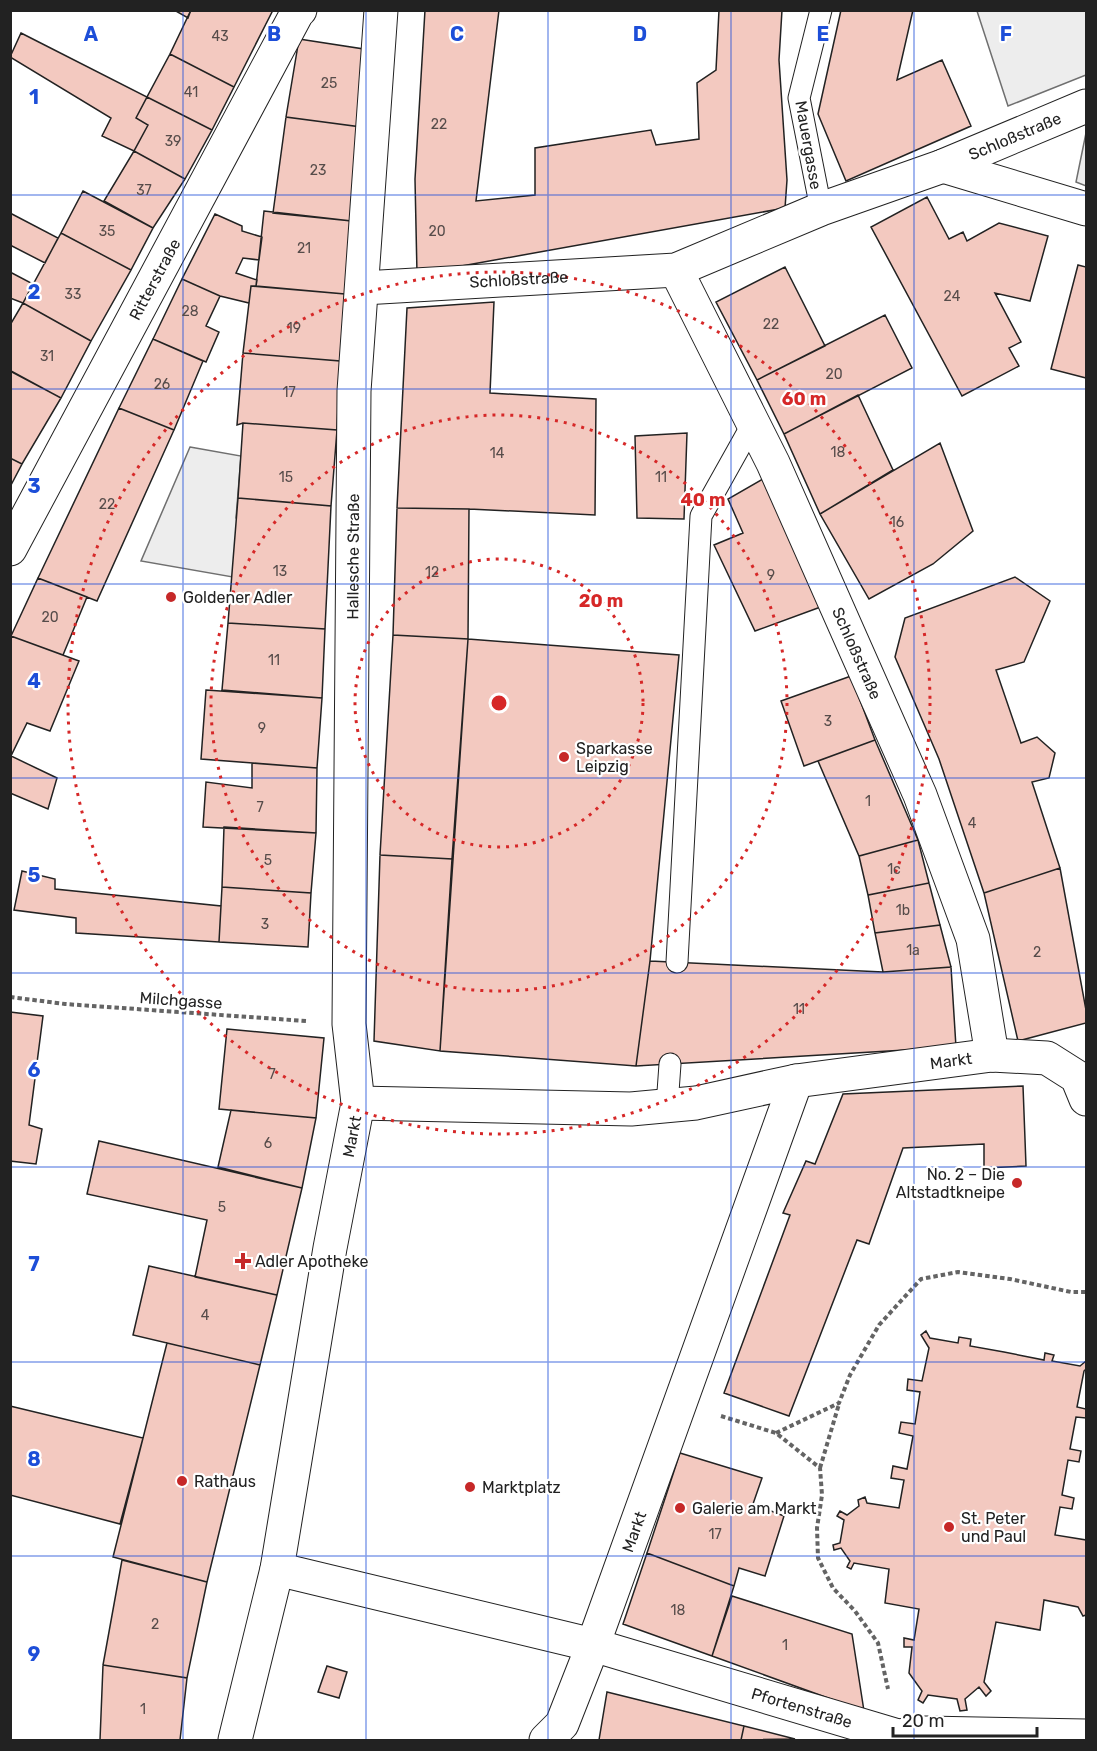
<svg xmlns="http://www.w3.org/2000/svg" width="1097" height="1751" font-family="Rubik,sans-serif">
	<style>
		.parking { fill: #ededed; stroke: #6f6f6f; stroke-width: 1.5 }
		.building { fill: #f3c9c0; stroke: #222; stroke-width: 1.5 }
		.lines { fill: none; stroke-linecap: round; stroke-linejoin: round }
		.service-casing { stroke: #222; stroke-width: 23 }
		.pedestrian-casing { stroke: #222; stroke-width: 35 }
		.minor-casing { stroke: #222; stroke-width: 35 }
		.path { stroke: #646464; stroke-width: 4; stroke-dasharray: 4.5 3; stroke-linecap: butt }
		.service { stroke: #fff; stroke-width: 21 }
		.pedestrian { stroke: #fff; stroke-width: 33 }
		.minor { stroke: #fff; stroke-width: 33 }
		.grid { fill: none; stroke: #1d4ed8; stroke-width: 1.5; stroke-opacity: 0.55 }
		.ring { fill: none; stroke: #d62828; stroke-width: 3; stroke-dasharray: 3 6 }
		.poi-dot { fill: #c62828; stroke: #fff; stroke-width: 2 }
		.labels { text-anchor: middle; stroke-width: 4.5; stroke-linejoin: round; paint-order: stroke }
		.number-label { font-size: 14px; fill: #564c4a }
		.street-label { font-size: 16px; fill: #222; stroke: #fff }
		.poi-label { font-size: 16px; fill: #222; stroke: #fff; text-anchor: start }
		.grid-label { font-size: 20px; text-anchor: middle; font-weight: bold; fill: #1d4ed8; stroke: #fff; stroke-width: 4.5; stroke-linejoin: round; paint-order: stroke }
		.centre { fill: #d62828; stroke: #fff; stroke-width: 3 }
		.ring-label { font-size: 18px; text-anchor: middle; font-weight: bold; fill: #d62828; stroke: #fff; stroke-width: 4.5; stroke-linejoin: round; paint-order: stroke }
	</style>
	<rect width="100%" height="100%" fill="#fff"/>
	<path class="parking" d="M977 11H1086V75L1008 106Z
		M1086 133V186L1076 182Z
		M190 447 241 456 236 518 253 522 244 579 141 561Z"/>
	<path class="building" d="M174 10H191L188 18Z
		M191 10H273L234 87 170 54Z
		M425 10H499L476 201 535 195V148L651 130 656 145 699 139 697 83 716 70 719 10H782L779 60 787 180 785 208 417 274 415 179Z
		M841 10H913L897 80 942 60 971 126 846 181 818 114Z
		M21 33 147 97 136 118 148 125 134 151 102 136 111 118 10 57Z
		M299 39 370 50 361 127 286 117Z
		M170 54 234 87 212 130 147 97Z
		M147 97 212 130 185 179 134 151 148 125 136 118Z
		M286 117 361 127 351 221 273 213Z
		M134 151 185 179 153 228 104 201Z
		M83 191 153 228 131 270 61 233Z
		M927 197 949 239 963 232 967 241 999 223 1048 236 1030 301 995 293 1021 342 1009 348 1019 366 962 396 871 227Z
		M264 211 351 221 345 294 256 286Z
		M10 213 58 238 45 263 10 245Z
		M215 214 242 226V231L262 237 259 260 243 258 236 273 257 280 256 286H251L249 303 220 296 182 279Z
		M61 233 131 270 91 341 23 303Z
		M1078 265 1086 267V378L1051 369Z
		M785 267 825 346 757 380 716 302Z
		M10 272 33 284 23 303 10 298Z
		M182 279 220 296 206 326 219 332 206 362 153 339Z
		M251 286 345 294 340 361 243 353Z
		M494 302 490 393 596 399 595 515 469 509 397 508 407 308Z
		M23 303 91 341 61 398 10 371V325Z
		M885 315 912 368 784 434 757 380Z
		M153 339 203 361 174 430 119 408Z
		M243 353 340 361 337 430 243 423 237 425Z
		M11 371 61 398 22 464 10 458Z
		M858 395 893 470 820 514 784 434Z
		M119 408 174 430 97 601 38 578Z
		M243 423 337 430 331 506 238 498Z
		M687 433 684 519 637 518 635 436Z
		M940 443 973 531 933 564 869 599 820 514Z
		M10 458 22 464 10 487Z
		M768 476 826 605 755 631 714 545 743 533 728 499Z
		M238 498 331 506 325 629 228 623Z
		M397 508 469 509 468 639 393 635Z
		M1015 577 1050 601 1024 662 996 670 1021 743 1037 737 1055 753 1049 778 1032 782 1060 868 984 893 939 759 895 657 905 618Z
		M38 578 87 597 63 655 11 636Z
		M228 623 325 629 322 698 222 690Z
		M393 635 468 639 452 859 380 855Z
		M11 636 79 661 50 731 27 723 11 756 57 778 48 809 10 793Z
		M468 639 679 655 650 961 636 1066 440 1051Z
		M851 676 875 740 804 766 781 701Z
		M206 690 322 698 317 768 201 759Z
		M875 740 918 840 859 856 818 761Z
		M252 763 317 768 316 833 203 827 206 782 252 788Z
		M224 827 316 833 311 893 222 887Z
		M918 840 929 883 868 895 859 856Z
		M380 855 452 859 440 1051 374 1041Z
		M1060 868 1086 1010V1023L1018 1041 984 893Z
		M22 871 55 879V889L221 906 219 942 76 933V918L14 910Z
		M929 883 940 925 875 933 868 895Z
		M222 887 311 893 308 947 219 942Z
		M940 925 951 967 883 972 875 933Z
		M650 961 883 972 951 967 956 1047 636 1066Z
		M10 1012 43 1016 29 1125 42 1129 36 1164 10 1161Z
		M227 1029 324 1038 316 1118 219 1109Z
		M1023 1086 1026 1166 984 1168V1144L903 1148 869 1244 857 1240 789 1416 724 1393 790 1215 783 1213 806 1161 815 1164 843 1094Z
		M231 1110 316 1118 302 1188 218 1167Z
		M99 1141 302 1188 277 1295 195 1277 207 1220 87 1194Z
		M149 1266 277 1295 260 1365 133 1335Z
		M926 1331 930 1338 958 1343 959 1337 971 1339 970 1346 1004 1352 1044 1360 1045 1353 1054 1355 1052 1361 1080 1366 1086 1361V1369L1084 1371 1077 1407 1086 1409V1418L1076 1417 1070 1449 1081 1451 1079 1462 1068 1460 1062 1495 1074 1498 1072 1509 1060 1507 1055 1535 1086 1540V1615L1083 1616 1078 1607 1044 1600 1040 1630 996 1622 984 1682 991 1691 986 1696 979 1687 965 1699 967 1710 960 1711 957 1699 928 1695 923 1703 918 1700 922 1691 909 1673 912 1647H904V1638L914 1640 919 1609 885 1603 889 1569 854 1563 851 1569 847 1567 850 1561 841 1548 834 1550 833 1545 840 1543 844 1520 837 1516 840 1511 847 1515 859 1506 858 1500 865 1497 867 1503 899 1508 904 1480 891 1478 893 1466 907 1469 913 1436 899 1433 901 1422 915 1424 920 1392 907 1390 908 1379 922 1381 929 1348 921 1335Z
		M167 1343 260 1365 207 1582 113 1557Z
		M10 1406 143 1438 120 1524 10 1495Z
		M680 1453 762 1478 753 1504 784 1516 765 1576 739 1568 734 1586 647 1553Z
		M647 1553 734 1586 712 1656 623 1624Z
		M122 1560 207 1582 187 1678 103 1665Z
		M732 1596 852 1634 864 1711 712 1656Z
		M103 1665 187 1678 180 1740H100Z
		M327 1666 347 1672 339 1698 318 1692Z
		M607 1692 744 1726 741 1740H599Z
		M744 1726 795 1739 741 1740Z"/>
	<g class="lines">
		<g class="service-casing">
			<path id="service" d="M821 209 799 98 821 10
				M677 962 701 516 753 423
				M667 1106 670 1064"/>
		</g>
		<g class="pedestrian-casing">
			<g id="pedestrian">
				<path id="s1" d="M546 1740 562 1724 593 1645 796 1081"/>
			</g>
		</g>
		<g class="minor-casing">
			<g id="minor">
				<path d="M943 166 1086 209"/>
				<path id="s2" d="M676 270 773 463 920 795 973 939 992 1055"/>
				<path id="s3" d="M363 288 676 270 821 209 943 166 1086 106"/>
				<path id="s4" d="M10 549 297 13 300 10"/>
				<path id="s5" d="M358 1103 631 1109 696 1103 796 1081 992 1055 1047 1058 1077 1077 1086 1099"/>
				<path id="s6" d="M277 1569 593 1645 898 1736 926 1733 1086 1736"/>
				<path id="s7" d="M235 1740 277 1569 330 1248 358 1103 349 1024 354 391 381 10"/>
			</g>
		</g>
		<path class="path" d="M10 997 65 1004 306 1021
			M721 1416 776 1433 820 1468 822 1495 817 1528 818 1558 833 1588 855 1611 878 1643 888 1689
			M776 1433 839 1403 850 1375 879 1325 921 1279 958 1272 1010 1279 1071 1292H1086
			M820 1468 839 1404"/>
		<use href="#service" class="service"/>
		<use href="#pedestrian" class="pedestrian"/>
		<use href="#minor" class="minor"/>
	</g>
	<path class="grid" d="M183 10V1740M366 10V1740M548 10V1740M731 10V1740M914 10V1740M10 195H1086M10 389H1086M10 584H1086M10 778H1086M10 973H1086M10 1167H1086M10 1362H1086M10 1556H1086"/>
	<g class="ring">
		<circle cx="499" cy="703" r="144"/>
		<circle cx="499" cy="703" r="288"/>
		<circle cx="499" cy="703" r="431"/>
	</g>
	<g class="poi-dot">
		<circle cx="171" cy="597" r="6"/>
		<circle cx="564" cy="757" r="6"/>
		<circle cx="1017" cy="1183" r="6"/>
		<path d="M240 1252h6v6h6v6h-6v6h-6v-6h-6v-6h6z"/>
		<circle cx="182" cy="1481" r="6"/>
		<circle cx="470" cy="1487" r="6"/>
		<circle cx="680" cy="1508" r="6"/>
		<circle cx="949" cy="1527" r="6"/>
	</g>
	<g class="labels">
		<g class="number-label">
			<text x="220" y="41">43</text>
			<text x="329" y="88">25</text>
			<text x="191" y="97">41</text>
			<text x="439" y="129">22</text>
			<text x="173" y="146">39</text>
			<text x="318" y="175">23</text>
			<text x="144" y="195">37</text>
			<text x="107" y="236">35</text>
			<text x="437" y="236">20</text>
			<text x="304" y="253">21</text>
			<text x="73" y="299">33</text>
			<text x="952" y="301">24</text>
			<text x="190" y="316">28</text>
			<text x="771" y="329">22</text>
			<text x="294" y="333">19</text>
			<text x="47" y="361">31</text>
			<text x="834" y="379">20</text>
			<text x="162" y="389">26</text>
			<text x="289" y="397">17</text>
			<text x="838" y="457">18</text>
			<text x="497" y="458">14</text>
			<text x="286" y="482">15</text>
			<text x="661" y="482">11</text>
			<text x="107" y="509">22</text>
			<text x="897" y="527">16</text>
			<text x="280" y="576">13</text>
			<text x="432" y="577">12</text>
			<text x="771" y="580">9</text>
			<text x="50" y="622">20</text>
			<text x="274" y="665">11</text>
			<text x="828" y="726">3</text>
			<text x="262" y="733">9</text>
			<text x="868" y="806">1</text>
			<text x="260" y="812">7</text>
			<text x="972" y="828">4</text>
			<text x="268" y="865">5</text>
			<text x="894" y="874">1c</text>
			<text x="903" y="915">1b</text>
			<text x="265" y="929">3</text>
			<text x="913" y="955">1a</text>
			<text x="1037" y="957">2</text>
			<text x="799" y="1014">11</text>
			<text x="272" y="1079">7</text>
			<text x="268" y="1148">6</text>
			<text x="222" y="1212">5</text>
			<text x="205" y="1320">4</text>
			<text x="715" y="1539">17</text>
			<text x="678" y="1615">18</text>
			<text x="155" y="1629">2</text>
			<text x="785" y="1650">1</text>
			<text x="143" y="1714">1</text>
		</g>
		<g class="street-label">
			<text dy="6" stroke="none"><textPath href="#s3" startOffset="678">Schloßstraße</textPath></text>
			<text transform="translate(809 145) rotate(80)" y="6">Mauergasse</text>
			<text dy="6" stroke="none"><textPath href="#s4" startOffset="306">Ritterstraße</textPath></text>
			<text dy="6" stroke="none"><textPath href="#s3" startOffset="156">Schloßstraße</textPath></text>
			<text dy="6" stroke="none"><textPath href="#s7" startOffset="1196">Hallesche Straße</textPath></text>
			<text dy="6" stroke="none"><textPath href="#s2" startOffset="424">Schloßstraße</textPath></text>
			<text transform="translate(181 1000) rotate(4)" y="6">Milchgasse</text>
			<text dy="6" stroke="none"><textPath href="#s5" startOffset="597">Markt</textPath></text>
			<text dy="6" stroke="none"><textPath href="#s7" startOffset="615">Markt</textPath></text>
			<text dy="6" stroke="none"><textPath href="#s1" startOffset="228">Markt</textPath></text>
			<text dy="6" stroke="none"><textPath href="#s6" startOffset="543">Pfortenstraße</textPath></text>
		</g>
		<g class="poi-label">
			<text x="183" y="603">Goldener Adler</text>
			<text x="576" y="754">Sparkasse<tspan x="576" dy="18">Leipzig</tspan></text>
			<text x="1005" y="1180" text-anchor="end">No. 2 – Die<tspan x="1005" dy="18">Altstadtkneipe</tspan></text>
			<text x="255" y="1267">Adler Apotheke</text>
			<text x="194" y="1487">Rathaus</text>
			<text x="482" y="1493">Marktplatz</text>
			<text x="692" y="1514">Galerie am Markt</text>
			<text x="961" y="1524">St. Peter<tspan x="961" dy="18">und Paul</tspan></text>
		</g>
	</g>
	<g class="grid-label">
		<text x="91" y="41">A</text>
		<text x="274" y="41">B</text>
		<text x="457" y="41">C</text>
		<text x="640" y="41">D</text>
		<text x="823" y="41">E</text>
		<text x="1006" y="41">F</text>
		<text x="34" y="104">1</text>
		<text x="34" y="299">2</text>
		<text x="34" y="493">3</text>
		<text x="34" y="688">4</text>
		<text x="34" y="882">5</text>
		<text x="34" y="1077">6</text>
		<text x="34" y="1271">7</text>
		<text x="34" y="1466">8</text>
		<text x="34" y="1661">9</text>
	</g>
	<circle cx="499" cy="703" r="9" class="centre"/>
	<g class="ring-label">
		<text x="804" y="405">60 m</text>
		<text x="703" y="506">40 m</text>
		<text x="601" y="607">20 m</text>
	</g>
	<rect width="1097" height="1751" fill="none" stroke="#222222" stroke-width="24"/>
	<path d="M893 1727v9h144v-9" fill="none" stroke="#222222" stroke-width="3"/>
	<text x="902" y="1727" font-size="18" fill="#222222" stroke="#ffffff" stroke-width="4.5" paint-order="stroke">20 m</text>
</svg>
